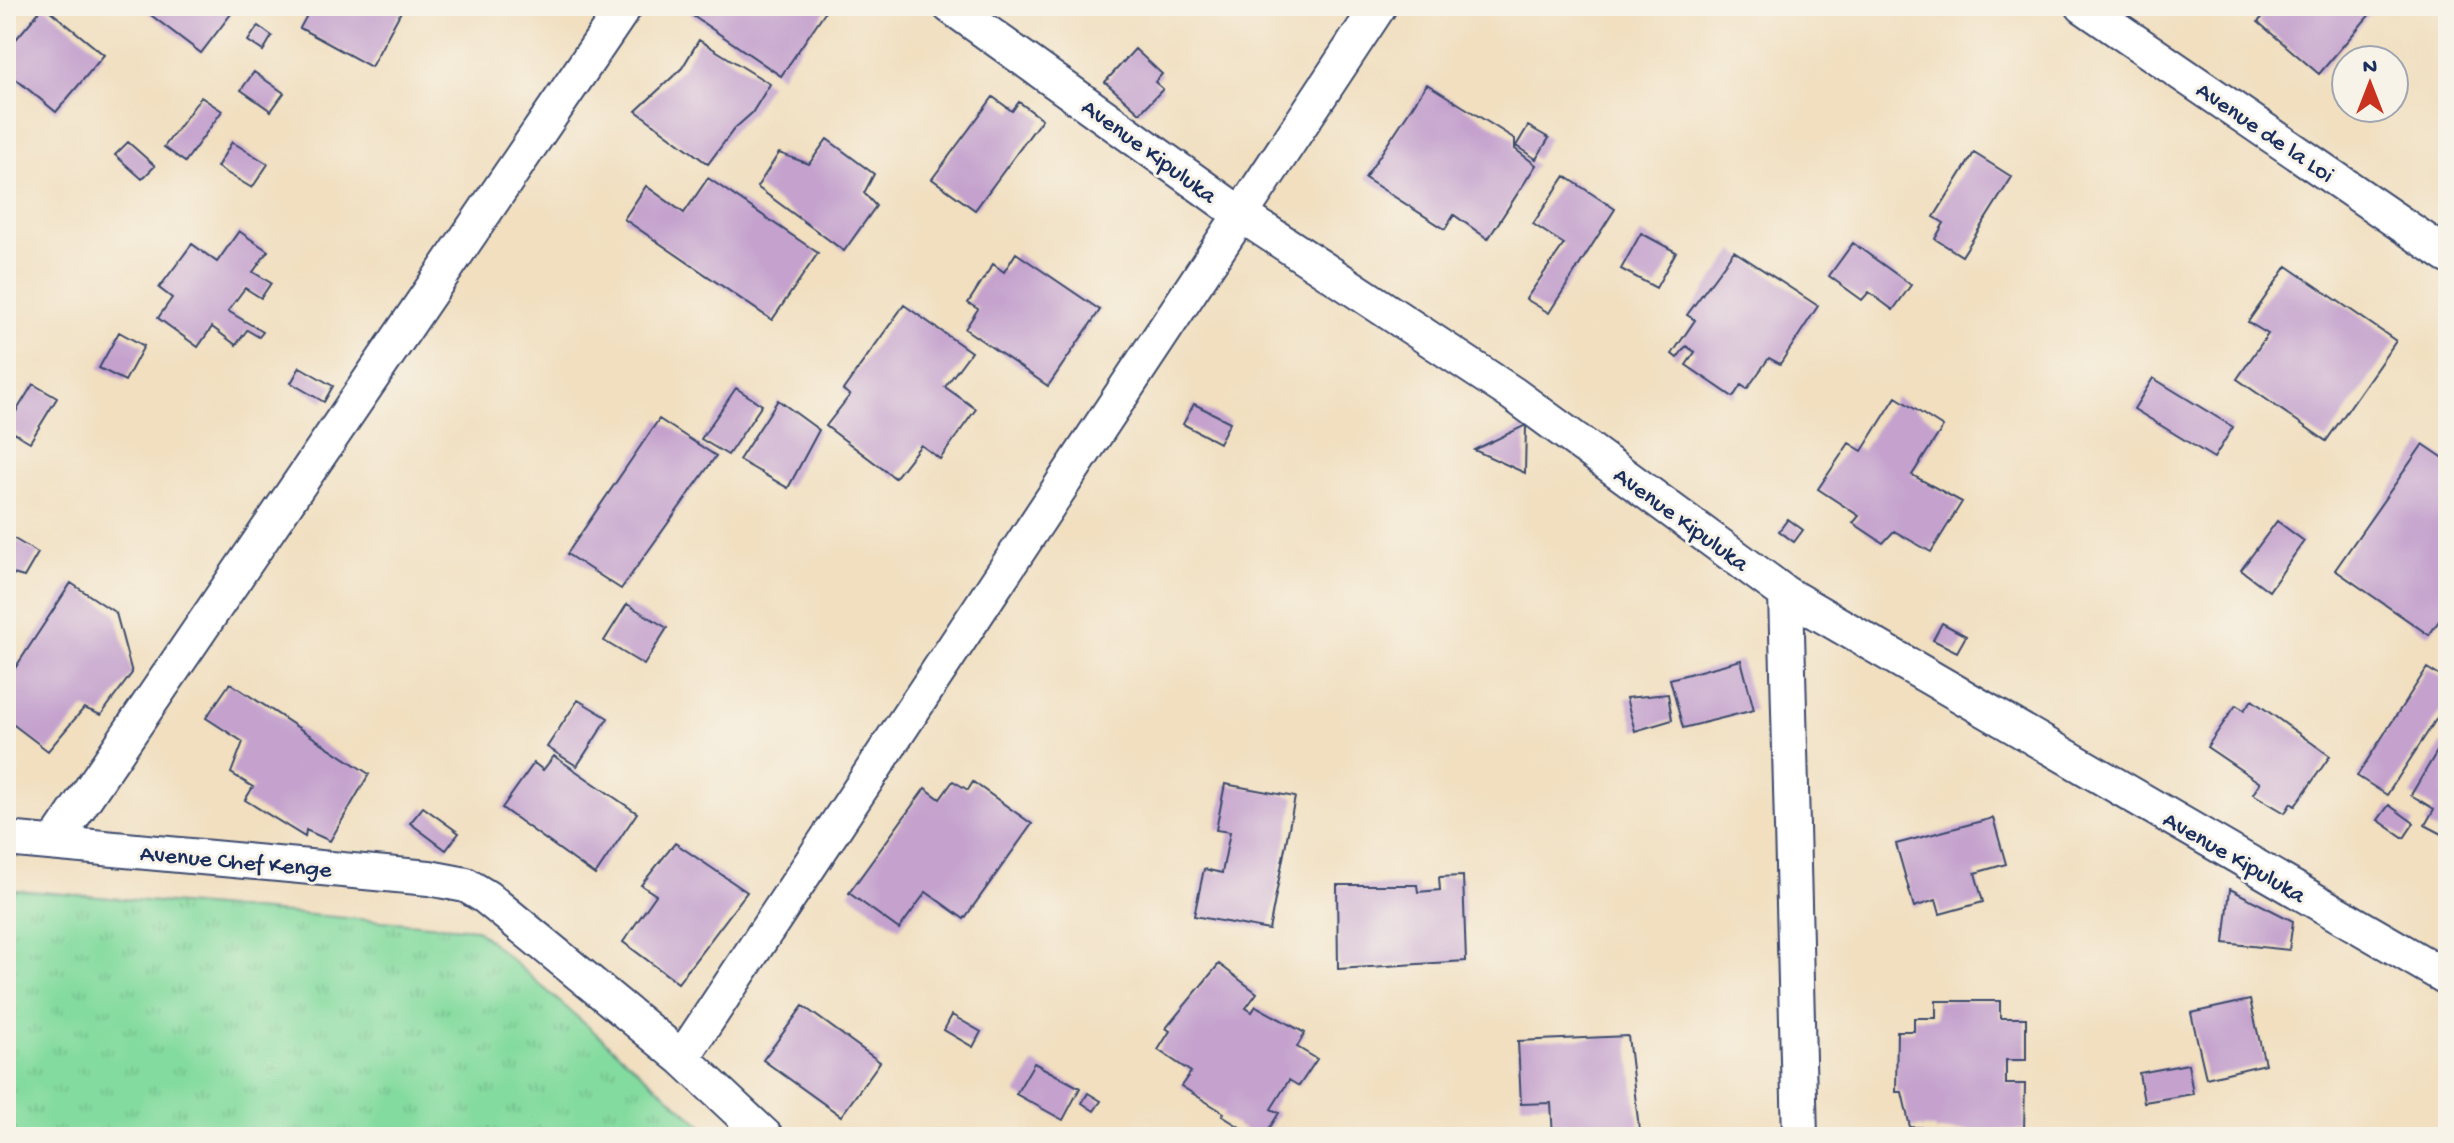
<svg xmlns="http://www.w3.org/2000/svg" width="2454" height="1143" font-family="'Gochi Hand',sans-serif">
	<style>
		.grass { fill: url(#grass-tufts); stroke: #50857e; stroke-width: 2 }
		.building { fill: #c4a2cd }
		.lines { fill: none; stroke-linecap: round; stroke-linejoin: round }
		.minor-casing { stroke: #3b496d; stroke-width: 38 }
		.minor { stroke: #fff; stroke-width: 34 }
		.labels { text-anchor: middle; stroke-width: 6; stroke-linejoin: round; paint-order: stroke }
		.street-label { font-size: 24px; fill: #1b2f5e; stroke: #f7f3e8 }
	</style>
	<defs>
		<pattern id="grass-tufts" width="24" height="20" patternUnits="userSpaceOnUse" patternTransform="scale(2)"><rect width="24" height="20" fill="#84db9f"/><path d="M3 7l-1-3M5 7V3M7 7l1-3M15 17l-1-3M17 17v-4M19 17l1-3" fill="none" stroke="#71bc8b"/></pattern>
	</defs>
	<rect width="100%" height="100%" fill="#f7f3e8"/>
	<filter id="ink" filterUnits="userSpaceOnUse"><feTurbulence type="fractalNoise" baseFrequency=".0125" numOctaves="2"/><feDisplacementMap in="SourceGraphic" scale="16" xChannelSelector="R" yChannelSelector="G"/><feConvolveMatrix kernelMatrix="1 2 1 2 8 2 1 2 1" color-interpolation-filters="sRGB"/></filter>
	<filter id="wash" filterUnits="userSpaceOnUse"><feTurbulence type="fractalNoise" baseFrequency=".006" numOctaves="4" result="noise"/><feDisplacementMap in="SourceGraphic" scale="32" xChannelSelector="R" yChannelSelector="G"/><feGaussianBlur stdDeviation="1.8" result="paint"/><feColorMatrix in="noise" values="0 0 0 0 0 0 0 0 0 0 0 0 0 0 0 0 0 1.4 0 .05"/><feComposite in="paint" operator="in"/></filter>
	<g filter="url(#wash)">
		<rect width="100%" height="100%" fill="#f1dfc0"/>
		<path class="grass" d="M6 889 476 929 715 1137H6Z"/>
		<g id="blocks">
			<path class="building" d="M44 6 104 55 56 112 6 71V51Z
				M139 6H237L201 53Z
				M312 6H404L371 67 300 28Z
				M695 6H829L781 76 690 14Z
				M2272 6H2377L2319 74 2258 22Z
				M258 26 272 36 263 51 248 41Z
				M699 40 770 84 752 113 734 129 708 164 636 111 682 68Z
				M1135 49 1162 74 1155 82 1163 89 1140 113 1105 82Z
				M254 72 284 93 271 111 241 90Z
				M1427 84 1515 139V149L1536 165 1488 239 1454 215 1445 229 1365 178Z
				M201 97 222 111 185 162 164 147Z
				M993 97 1012 111 1019 102 1042 119 975 210 932 179Z
				M1528 126 1549 138 1536 159 1516 146Z
				M827 139 874 174 864 193 876 206 844 251 757 187 779 153 809 164Z
				M128 142 155 166 142 179 115 155Z
				M232 142 268 164 252 188 217 167Z
				M1974 153 2012 177 1962 256 1935 239 1944 223 1934 217Z
				M1565 176 1615 209 1549 313 1526 299 1564 244 1533 224Z
				M708 178 818 253 772 320 624 219 646 186 684 213Z
				M239 231 268 251 253 272 271 283 261 298 245 288 228 311 263 332 259 337 247 330 236 345 212 327 198 347 158 318 172 298 159 288 192 244 217 262Z
				M1641 233 1676 252 1656 288 1621 269Z
				M1853 243 1911 285 1893 310 1869 292 1862 300 1829 276Z
				M1734 251 1818 306 1780 364 1769 358 1747 389 1741 385 1733 397 1686 365 1695 352 1686 346 1677 358 1672 354 1695 320 1687 315Z
				M1016 253 1100 310 1048 386 965 329 978 309 968 303 993 264 1004 272Z
				M2287 266 2396 341 2326 441 2237 379 2268 334 2248 322Z
				M904 305 971 352 945 387 976 409 940 459 921 445 895 478 826 426 850 395 843 390Z
				M119 332 144 346 125 381 99 368Z
				M300 367 333 386 324 402 291 383Z
				M2153 378 2233 427 2214 458 2134 409Z
				M33 384 57 398 30 442 6 428Z
				M736 388 762 405 728 455 701 439Z
				M1896 397 1943 427 1912 475 1962 502 1931 552 1894 531 1883 543 1853 523 1859 516 1818 489 1849 443 1862 451Z
				M778 400 819 430 788 488 739 460Z
				M1194 404 1230 422 1219 443 1183 424Z
				M659 419 716 456 621 589 567 554Z
				M1526 425 1525 473 1474 450Z
				M2423 444 2448 461V608L2429 635 2335 570Z
				M1788 519 1803 530 1794 542 1779 531Z
				M2277 521 2304 541 2269 591 2241 570Z
				M6 534 38 553 24 577 13 574 6 584Z
				M71 583 116 613 132 673 101 715 84 708 48 751 6 719V682Z
				M627 604 667 628 644 665 604 641Z
				M1942 623 1966 636 1957 652 1933 640Z
				M1741 660 1754 710 1683 728 1670 679Z
				M2427 668 2448 681V701L2387 795 2357 776Z
				M230 683 369 774 330 841 306 830 305 837 245 800 253 787 231 773 243 742 206 718Z
				M1668 694 1672 720 1635 731 1626 698Z
				M578 700 608 718 577 766 547 747Z
				M2252 700 2330 756 2295 806 2291 803 2285 813 2253 794 2260 783 2207 747 2236 705 2244 710Z
				M2448 733V837L2425 825 2434 809 2411 795Z
				M554 756 637 813 595 875 502 808 534 763 543 770Z
				M953 781 968 790 973 782 1032 824 964 919 926 892 899 929 849 893 925 788 940 799Z
				M1225 784 1295 797 1269 930 1194 916 1204 869 1222 873 1230 832 1216 830Z
				M2389 805 2414 823 2404 838 2378 820Z
				M423 807 459 833 446 850 410 823Z
				M1993 818 2006 864 1975 873 1983 902 1940 914 1936 900 1914 907 1896 844Z
				M675 843 747 892 678 983 623 942 656 895 641 885Z
				M1463 876 1466 961 1338 969 1337 885H1417L1418 892 1440 890 1439 877Z
				M2230 889 2293 921 2289 950 2224 943Z
				M1219 964 1257 993 1246 1008 1252 1012 1256 1006 1305 1033 1297 1047 1317 1059 1299 1086 1289 1080 1271 1109 1279 1113 1264 1137H1256L1222 1116 1224 1113 1181 1086 1191 1072 1158 1050 1170 1031 1166 1028Z
				M2250 1000 2265 1064 2206 1078 2191 1013Z
				M1936 1001H2000V1018H2026V1060H2006V1084H2025L2024 1130 1936 1131V1128L1910 1127 1902 1092H1896L1897 1031H1914V1018H1936Z
				M803 1006 880 1062 841 1116 763 1060Z
				M952 1015 981 1032 973 1047 944 1030Z
				M1628 1036 1640 1137H1553L1551 1103 1521 1104 1518 1041Z
				M1034 1063 1080 1088 1063 1120 1016 1094Z
				M2188 1064 2193 1094 2144 1102 2139 1073Z
				M1088 1093 1101 1101 1094 1111 1082 1103Z"/>
		</g>
	</g>
	<g filter="url(#ink)">
		<use href="#blocks" fill-opacity="0" stroke="#3b496d" stroke-width="2"/>
		<g class="lines">
			<g class="minor-casing">
				<path id="minor" d="M950 6 1243 216 1513 394 1786 594 2448 978
					M2083 6 2448 256
					M1786 594 1800 1137
					M6 839 429 878 466 885 486 897 682 1058 766 1137
					M55 842 625 6
					M682 1058 1379 6"/>
			</g>
			<use href="#minor" class="minor"/>
		</g>
	</g>
	<g class="labels">
		<g class="street-label">
			<text transform="translate(2266 131) rotate(34)" y="8">Avenue de la Loi</text>
			<text transform="translate(1150 150) rotate(36)" y="8">Avenue Kipuluka</text>
			<text transform="translate(1682 518) rotate(36)" y="8">Avenue Kipuluka</text>
			<text transform="translate(2235 856) rotate(30)" y="8">Avenue Kipuluka</text>
			<text transform="translate(236 860) rotate(5)" y="8">Avenue Chef Kenge</text>
		</g>
	</g>
	<rect width="2454" height="1143" fill="none" stroke="#f7f3e8" stroke-width="32"/>
	<g transform="translate(2370 84)"><circle r="38" fill="#f7f3e8" stroke="#9fa5b1" stroke-width="2"/>
	<path d="M0-6L14 30L0 20L-14 30Z" fill="#c8321e"/>
	<text y="-12" font-size="22" font-weight="bold" text-anchor="middle" fill="#1b2f5e">N</text>
	</g>
</svg>
